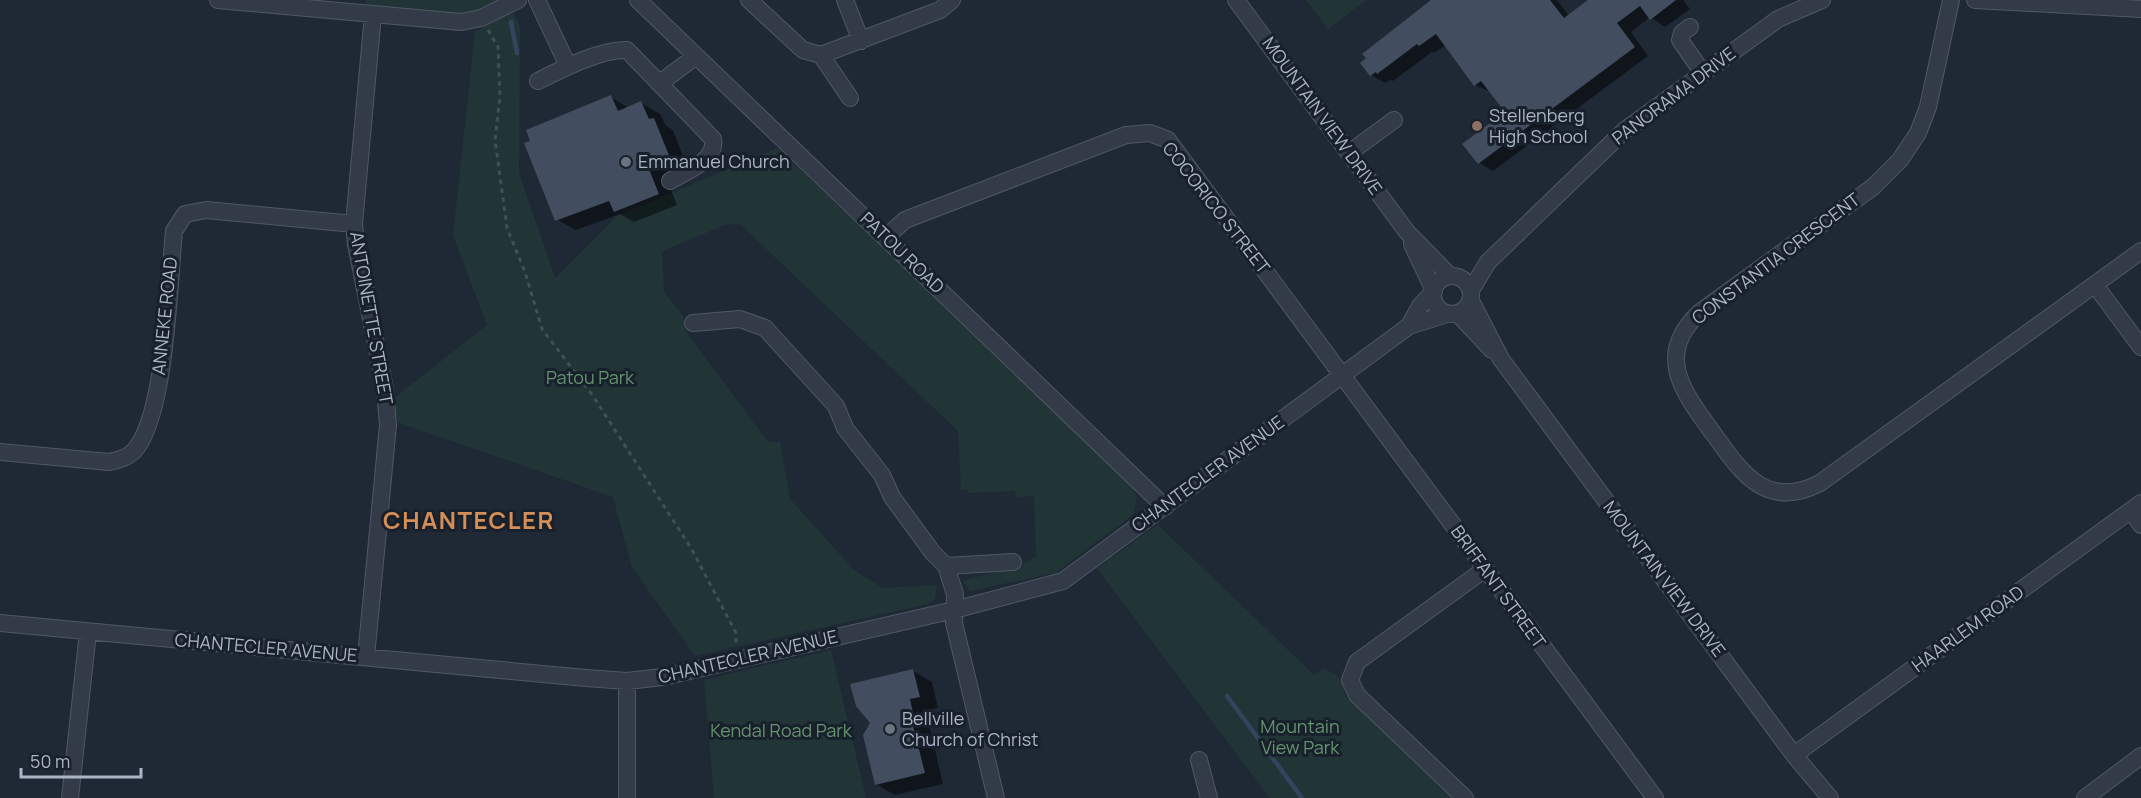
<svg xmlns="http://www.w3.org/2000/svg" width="2141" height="798" font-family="Manrope,sans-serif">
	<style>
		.green { fill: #213537 }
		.shadow { fill: #0007 }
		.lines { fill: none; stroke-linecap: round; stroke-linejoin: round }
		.stream { stroke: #32445e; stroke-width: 4.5 }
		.building { fill: #424e5f }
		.minor-casing { stroke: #505865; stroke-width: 18 }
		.path { stroke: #3e5255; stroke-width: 3; stroke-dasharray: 4.5 4.5; stroke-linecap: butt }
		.minor { stroke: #323b47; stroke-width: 16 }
		.education-dot { fill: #8d6e63; stroke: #18202b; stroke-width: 2 }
		.worship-dot { fill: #6b7280; stroke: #18202b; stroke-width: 2 }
		.labels { text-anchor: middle; stroke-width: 6; stroke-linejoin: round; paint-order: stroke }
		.street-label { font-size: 18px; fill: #acb5c4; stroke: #18202b }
		.poi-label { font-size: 18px; fill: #acb5c4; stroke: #18202b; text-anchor: start }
		.park-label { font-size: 18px; fill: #64946f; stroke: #18202b }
		.district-label { font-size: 24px; font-weight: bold; letter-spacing: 1.5px; fill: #d48e57; stroke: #18202b }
	</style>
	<rect width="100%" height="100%" fill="#1f2936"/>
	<path class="green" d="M366 0H498L475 12 462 14 365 5Z
		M1306 0H1366L1328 29Z
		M512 11 520 27 519 173 555 278 617 216 778 148 1132 486 1137 497 1134 514 1055 573 970 591 964 583 965 580 1020 566 1036 556 1034 496 1016 497 1015 491 968 493V490H961L958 431 740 224 725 225 662 251 664 292 683 316 686 332 768 442H780L790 499 854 570 883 588 937 585 935 599 928 604 695 656 632 567 613 497 397 422 393 399 487 325 453 235 475 32Z
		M1158 525 1314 675 1324 668 1339 677 1346 697 1452 798H1270L1097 568Z
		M831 650 866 798H714L704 680Z"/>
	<path class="shadow" d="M1433 0H1557L1569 16 1591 0H1683L1690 9 1665 27 1650 17 1631 32 1648 56 1493 171 1479 163 1507 113 1491 92 1475 85 1446 45 1434 53 1432 52 1393 81 1390 80 1385 83 1371 75Z
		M611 97 629 108 641 103 660 114 666 126 673 130 688 169 666 177 677 205 634 222 620 214 576 230 556 219Z
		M913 671 932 682 938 708 928 710 931 723 929 724 943 784 895 795 876 784Z"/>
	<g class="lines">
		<path class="stream" d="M511 22 517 53
			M1227 696 1302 798"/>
	</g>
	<path class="building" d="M1431 0H1550L1564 18 1588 0H1676L1650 20 1640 6 1617 23 1635 47 1478 164 1462 144 1505 112 1481 81 1474 86 1436 34 1419 46 1417 44 1377 74 1376 72 1370 76 1360 63 1366 58 1362 54Z
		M611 95 618 111 641 101 649 119 654 118 670 158 648 167 659 194 614 212 609 201 555 221 524 143 530 141 526 130Z
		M913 669 920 697 910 699 913 713 910 714 925 773 875 785 863 735 870 723 856 706 850 684Z"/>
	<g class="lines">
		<g class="minor-casing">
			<path id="minor" d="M218 0 461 22 481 18 518 0
				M537 0 568 66
				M638 0 1165 507
				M749 0 803 50 821 55 940 10 952 0
				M845 0 861 41
				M1236 0 1407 232 1450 276
				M1951 0 1928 107 1918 133 1900 160 1873 187 1700 312C1654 355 1683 392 1713 433 1741 472 1766 511 1820 483L2141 251
				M1975 0 2141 9
				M1690 27 1682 33 1680 40 1703 73
				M821 55 850 98
				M538 81C562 69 601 49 627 50L713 139C717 161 686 171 670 181
				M660 83 696 56
				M1349 153 1394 120
				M885 238 905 220 1126 135 1150 133 1168 140 1655 798
				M1412 244 1434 291
				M1433 295a19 19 0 1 1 38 0a19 19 0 1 1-38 0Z
				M2095 285 2141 347
				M1471 290 1488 262 1625 130 1778 19 1822 0
				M1471 301 1501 359 1794 755 1830 798
				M1458 314 1492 350
				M693 323 740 319 765 328 836 406 845 428 882 475 892 497 933 553 946 566 955 594 954 623 996 798
				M1409 326 1420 306 1433 292
				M0 452 109 462C118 460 127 458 134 451 166 416 169 282 174 231L185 214 206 210 354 224
				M2131 510 2141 525
				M946 566 1013 562
				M0 623 586 678 627 681 663 677 954 610 1063 581 1409 326 1447 314
				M366 657 388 425 385 389 356 244 354 224 373 14
				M627 681V798
				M1794 755 2141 503
				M1199 760 1209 798
				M70 798 88 632
				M1465 798 1357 695 1350 680 1357 662 1485 569
				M2085 798 2141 756"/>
		</g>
		<path class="path" d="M488 30 498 47 500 97 495 140 507 228 525 272 542 329 593 396 691 548 736 633V643"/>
		<use href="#minor" class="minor"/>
	</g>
	<circle class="education-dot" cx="1477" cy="126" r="6"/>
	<g class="worship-dot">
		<circle cx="626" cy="162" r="6"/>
		<circle cx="890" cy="729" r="6"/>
	</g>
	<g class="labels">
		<g class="street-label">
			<text transform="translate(1674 96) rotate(-37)" y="6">PANORAMA DRIVE</text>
			<text transform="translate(1322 116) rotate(54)" y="6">MOUNTAIN VIEW DRIVE</text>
			<text transform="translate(1216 208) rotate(52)" y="6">COCORICO STREET</text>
			<text transform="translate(902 253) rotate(44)" y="6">PATOU ROAD</text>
			<text transform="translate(1776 259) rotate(-37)" y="6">CONSTANTIA CRESCENT</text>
			<text transform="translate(165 316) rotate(-84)" y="6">ANNEKE ROAD</text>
			<text transform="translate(371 318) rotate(80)" y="6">ANTOINETTE STREET</text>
			<text transform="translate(1208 474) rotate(-36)" y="6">CHANTECLER AVENUE</text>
			<text transform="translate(1664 579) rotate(53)" y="6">MOUNTAIN VIEW DRIVE</text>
			<text transform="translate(1498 587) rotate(54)" y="6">BRIFFANT STREET</text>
			<text transform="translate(1968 629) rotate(-36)" y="6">HAARLEM ROAD</text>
			<text transform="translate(266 648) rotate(5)" y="6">CHANTECLER AVENUE</text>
			<text transform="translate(748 657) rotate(-13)" y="6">CHANTECLER AVENUE</text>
		</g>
		<g class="poi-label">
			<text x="1489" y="122">Stellenberg<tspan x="1489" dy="21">High School</tspan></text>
			<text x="638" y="168">Emmanuel Church</text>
			<text x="902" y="725">Bellville<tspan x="902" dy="21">Church of Christ</tspan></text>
		</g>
		<g class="park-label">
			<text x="590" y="384">Patou Park</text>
			<text x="1300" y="733">Mountain<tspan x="1300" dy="21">View Park</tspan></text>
			<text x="781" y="737">Kendal Road Park</text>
		</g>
		<g class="district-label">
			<text x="469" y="529">CHANTECLER</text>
		</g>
	</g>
	<path d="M21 768v9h120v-9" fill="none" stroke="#acb5c4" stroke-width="3"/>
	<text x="30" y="768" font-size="18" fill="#acb5c4" stroke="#18202b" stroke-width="4.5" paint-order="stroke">50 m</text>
</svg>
